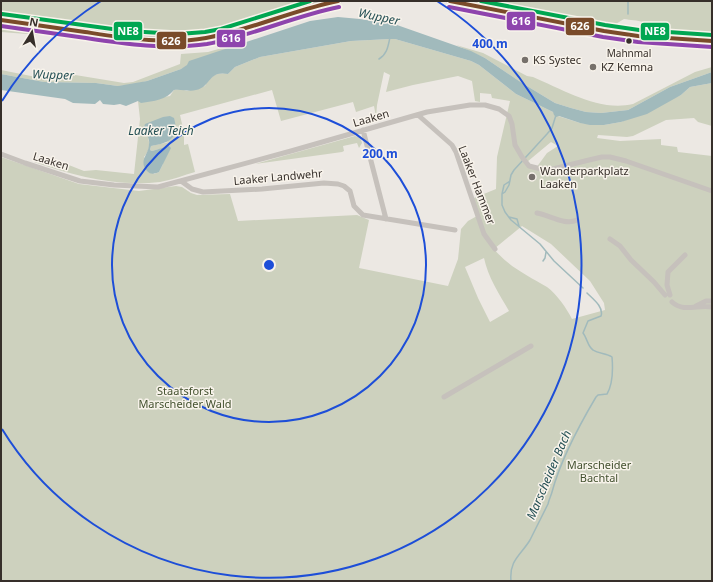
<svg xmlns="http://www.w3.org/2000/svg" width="713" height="582" font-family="'Noto Sans',sans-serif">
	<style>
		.green { fill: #cdd1be; fill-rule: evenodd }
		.water { fill: #a1babc }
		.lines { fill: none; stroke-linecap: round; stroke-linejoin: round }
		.stream { stroke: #a1babc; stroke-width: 1.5 }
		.minor { stroke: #c6c1bc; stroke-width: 5 }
		.secondary { stroke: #b6b1ac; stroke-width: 7 }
		.bus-1-casing { stroke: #f8f3eb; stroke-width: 7 }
		.bus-2-casing { stroke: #f8f3eb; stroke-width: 7 }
		.bus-3-casing { stroke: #f8f3eb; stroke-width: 7 }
		.bus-1 { stroke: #7a4b2a; stroke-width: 4 }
		.bus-2 { stroke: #8e44ad; stroke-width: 4 }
		.bus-3 { stroke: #00a651; stroke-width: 4 }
		.ring { fill: none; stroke: #1d4ed8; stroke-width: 2 }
		.bus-dot { fill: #362f2a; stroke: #f8f3eb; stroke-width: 1.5 }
		.poi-dot { fill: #76706b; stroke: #f8f3eb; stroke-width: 1.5 }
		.labels { text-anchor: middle; stroke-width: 3; stroke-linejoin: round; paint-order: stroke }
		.bus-label { font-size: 10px; fill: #362f2a; stroke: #f8f3eb }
		.poi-label { font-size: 11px; fill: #362f2a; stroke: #f8f3eb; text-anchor: start }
		.street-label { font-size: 11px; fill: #362f2a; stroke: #f8f3eb }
		.park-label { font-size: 11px; fill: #445230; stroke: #f8f3eb }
		.water-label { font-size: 12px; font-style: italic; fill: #234f54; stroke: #f8f3eb }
		.centre { fill: #1d4ed8; stroke: #f8f3eb; stroke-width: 2 }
		.ring-label { font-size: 12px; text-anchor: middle; font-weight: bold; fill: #1d4ed8; stroke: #f8f3eb; stroke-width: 3; stroke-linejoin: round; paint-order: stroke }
		.line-badge { stroke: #f8f3eb; stroke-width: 1.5 }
		.badge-label { font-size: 11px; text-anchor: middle; font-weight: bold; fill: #fff }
	</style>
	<rect width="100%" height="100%" fill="#ece8e3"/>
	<path class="green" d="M1 1H323C281 12 238 31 194 36 170 38 146 35 122 33 81 29 41 23 1 18Z
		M466 1H712V38L657 34C653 20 636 21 624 19L609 28Z
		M1 27 41 32 40 35 1 32Z
		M390 39H395L471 61 479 65 516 94 553 112 558 116 580 123 604 125 621 122 681 95 690 87 712 83V126L698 122 694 118 666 120 633 136 627 137 598 135 597 138 620 141 661 139V145L677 147 678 152 712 156V581H1V157L79 184 139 191 176 186 182 187 191 193 197 195 230 194 238 221 357 215 369 220 359 268 448 286 458 259 461 229 468 221 477 216 474 198 496 189 497 157 510 101 492 98 491 94 480 93V102L475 101 472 81 458 76 413 85 386 92 390 75 384 72 377 105 376 117 374 106 356 112 353 102 281 121 272 90 180 115 184 133V145L188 144 195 172C184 175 172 180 160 182 116 187 75 176 34 162L42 159 51 158 84 171 96 170 134 174 140 119 138 101 170 96 174 90 181 89 187 91 205 86C210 76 216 72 228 74L235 67 260 57 351 41ZM148 137 169 142 151 146 150 150 152 151 159 149 163 164 159 172 154 174 144 157C150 150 150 145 148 137ZM551 142 558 146 547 153 536 168 527 162ZM522 226 551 244 590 281 604 303 605 310 572 319C567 309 556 293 547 287 527 275 509 267 494 249ZM484 258C488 277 499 294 509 311L490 322 478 298 465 267Z
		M239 43 238 45 181 69 147 81 130 85 118 86 96 83 44 82 1 74V70L41 78 47 76 52 71 57 72 124 83 133 82 180 64 181 54 208 52Z
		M456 45 483 53 527 76 533 77C564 90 599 112 633 104L695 72 712 67V72L670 87 628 110 601 113 586 112 571 108 555 103 522 83 485 58Z
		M355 136C360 137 361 139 362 143L359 148 357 143 343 146 344 151 342 152 255 164Z"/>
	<path class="water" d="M338 17 360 19 397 25 471 51 485 58 522 83 555 103 571 108 586 112 601 113 628 110 670 87 712 72V83L690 87 681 95 647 114 621 122 604 125H590L580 123 559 116 556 117 554 115 553 112 516 94 479 65 471 61 395 39H390L351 41 260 57 235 67 228 74C208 70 211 87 196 90 189 92 182 89 174 90 166 100 154 101 141 103L138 101 126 106 120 104 114 105 103 104 100 100 95 104 73 103 65 99 1 90V74L44 82 96 83 118 86 147 81 181 69 187 65 189 61 310 21Z
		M170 116 174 118C180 139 168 143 151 146L150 150 152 151 169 146 171 148 159 172C154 174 151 175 147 171 138 160 149 155 149 144 150 138 146 134 143 130L145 124 163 117Z"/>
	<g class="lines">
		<path class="stream" d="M628 14V1
			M379 59C387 54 388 47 390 37
			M556 115 552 128 547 134 514 170 511 175 509 185 505 192 502 194V205L505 212 511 220 540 244 554 261 583 288
			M502 194 504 185 510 181
			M509 217 517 219 519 226
			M543 261 545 258 546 252
			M511 581C509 560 521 555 530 540 536 528 542 516 548 504 549 499 551 496 552 492 560 462 580 424 596 397L598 395 607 394C613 384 613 369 612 357 606 353 599 354 593 350 588 347 587 338 583 333L588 321 601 316C604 307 593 299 587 293"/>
		<path class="minor" d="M418 115 452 145 456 152 484 234 495 249
			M363 130 386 219
			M1 154 25 163 80 181 114 185 158 187 291 151 427 112 470 105H485L499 109 509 116 512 124 515 145 522 157 529 166 541 169H553L589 160 602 157H610L626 161 712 191
			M181 181 192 189 203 192 262 189 324 183 338 184 344 186 350 191 354 206 363 215 455 230
			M537 213C549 215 565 226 577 220
			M610 239 620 246 631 260 654 282 665 295
			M670 295 667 285 668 272 685 255
			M672 302C684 313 698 304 712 307
			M696 306 706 301H712
			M444 397 531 346"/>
		<path class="secondary" d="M450 1 604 31 638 36 712 41
			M1 20C34 25 67 29 100 34 136 38 170 44 206 38 251 31 293 8 338 1"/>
		<g class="bus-1-casing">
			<path id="bus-1" d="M450 1 604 31 638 36 712 41
				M1 20C29 24 57 28 85 32 125 38 167 45 206 38 251 30 293 10 338 1"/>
		</g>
		<g class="bus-2-casing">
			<path id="bus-2" d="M449 7 603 37 638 42 712 47
				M1 26C29 30 57 34 86 38 125 44 167 50 207 44 252 36 294 16 339 7"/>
		</g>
		<g class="bus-3-casing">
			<path id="bus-3" d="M481 1 605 25 639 30 712 35
				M2 14 127 31 179 34 205 32 221 29 310 1"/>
		</g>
		<use href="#bus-1" class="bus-1"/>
		<use href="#bus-2" class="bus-2"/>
		<use href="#bus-3" class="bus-3"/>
	</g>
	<g class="ring">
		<circle cx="269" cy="265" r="157"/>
		<path d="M2 101A313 313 0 0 1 101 1M437 1A313 313 0 1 1 2 429"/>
	</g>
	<circle class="bus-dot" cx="629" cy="41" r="3.5"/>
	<g class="poi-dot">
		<circle cx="525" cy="60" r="4"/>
		<circle cx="593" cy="67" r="4"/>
		<circle cx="532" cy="177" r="4"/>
	</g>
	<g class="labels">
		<g class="bus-label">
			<text x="629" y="57">Mahnmal</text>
		</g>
		<g class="poi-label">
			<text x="533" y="64">KS Systec</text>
			<text x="601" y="71">KZ Kemna</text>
			<text x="540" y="175">Wanderparkplatz<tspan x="540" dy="13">Laaken</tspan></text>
		</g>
		<g class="street-label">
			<text transform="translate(371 118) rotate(-16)" y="4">Laaken</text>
			<text transform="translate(51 161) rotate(17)" y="4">Laaken</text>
			<text transform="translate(278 177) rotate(-5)" y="4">Laaker Landwehr</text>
			<text transform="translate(477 185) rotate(69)" y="4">Laaker Hammer</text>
		</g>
		<g class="park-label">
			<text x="185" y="395">Staatsforst<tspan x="185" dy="13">Marscheider Wald</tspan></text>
			<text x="599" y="469">Marscheider<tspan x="599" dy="13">Bachtal</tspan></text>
		</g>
		<g class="water-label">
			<text transform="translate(379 17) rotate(12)" y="4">Wupper</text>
			<text transform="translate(53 75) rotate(2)" y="4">Wupper</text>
			<text x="161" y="135">Laaker Teich</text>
			<text transform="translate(549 475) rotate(-67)" y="4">Marscheider Bach</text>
		</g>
	</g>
	<circle cx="269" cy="265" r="6" class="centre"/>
	<g class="ring-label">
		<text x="490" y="48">400 m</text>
		<text x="380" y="158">200 m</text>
	</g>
	<g class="line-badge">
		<rect x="506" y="11" width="30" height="20" rx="4" fill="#8e44ad"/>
		<rect x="565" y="17" width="30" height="19" rx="4" fill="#7a4b2a"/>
		<rect x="113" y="21" width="30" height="20" rx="4" fill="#00a651"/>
		<rect x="640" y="22" width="30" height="19" rx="4" fill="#00a651"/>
		<rect x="216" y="29" width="30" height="19" rx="4" fill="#8e44ad"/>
		<rect x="156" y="31" width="31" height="19" rx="4" fill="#7a4b2a"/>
	</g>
	<g class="badge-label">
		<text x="521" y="25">616</text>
		<text x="580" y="30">626</text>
		<text x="128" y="35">NE8</text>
		<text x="655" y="35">NE8</text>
		<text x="231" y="42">616</text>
		<text x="171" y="45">626</text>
	</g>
	<rect width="713" height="582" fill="none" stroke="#362f2a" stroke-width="4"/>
	<g transform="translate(32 32) rotate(11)" stroke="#f8f3eb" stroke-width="3" paint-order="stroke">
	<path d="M0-3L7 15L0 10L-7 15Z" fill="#362f2a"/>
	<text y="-6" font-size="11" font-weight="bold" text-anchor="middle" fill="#362f2a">N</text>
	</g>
</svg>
